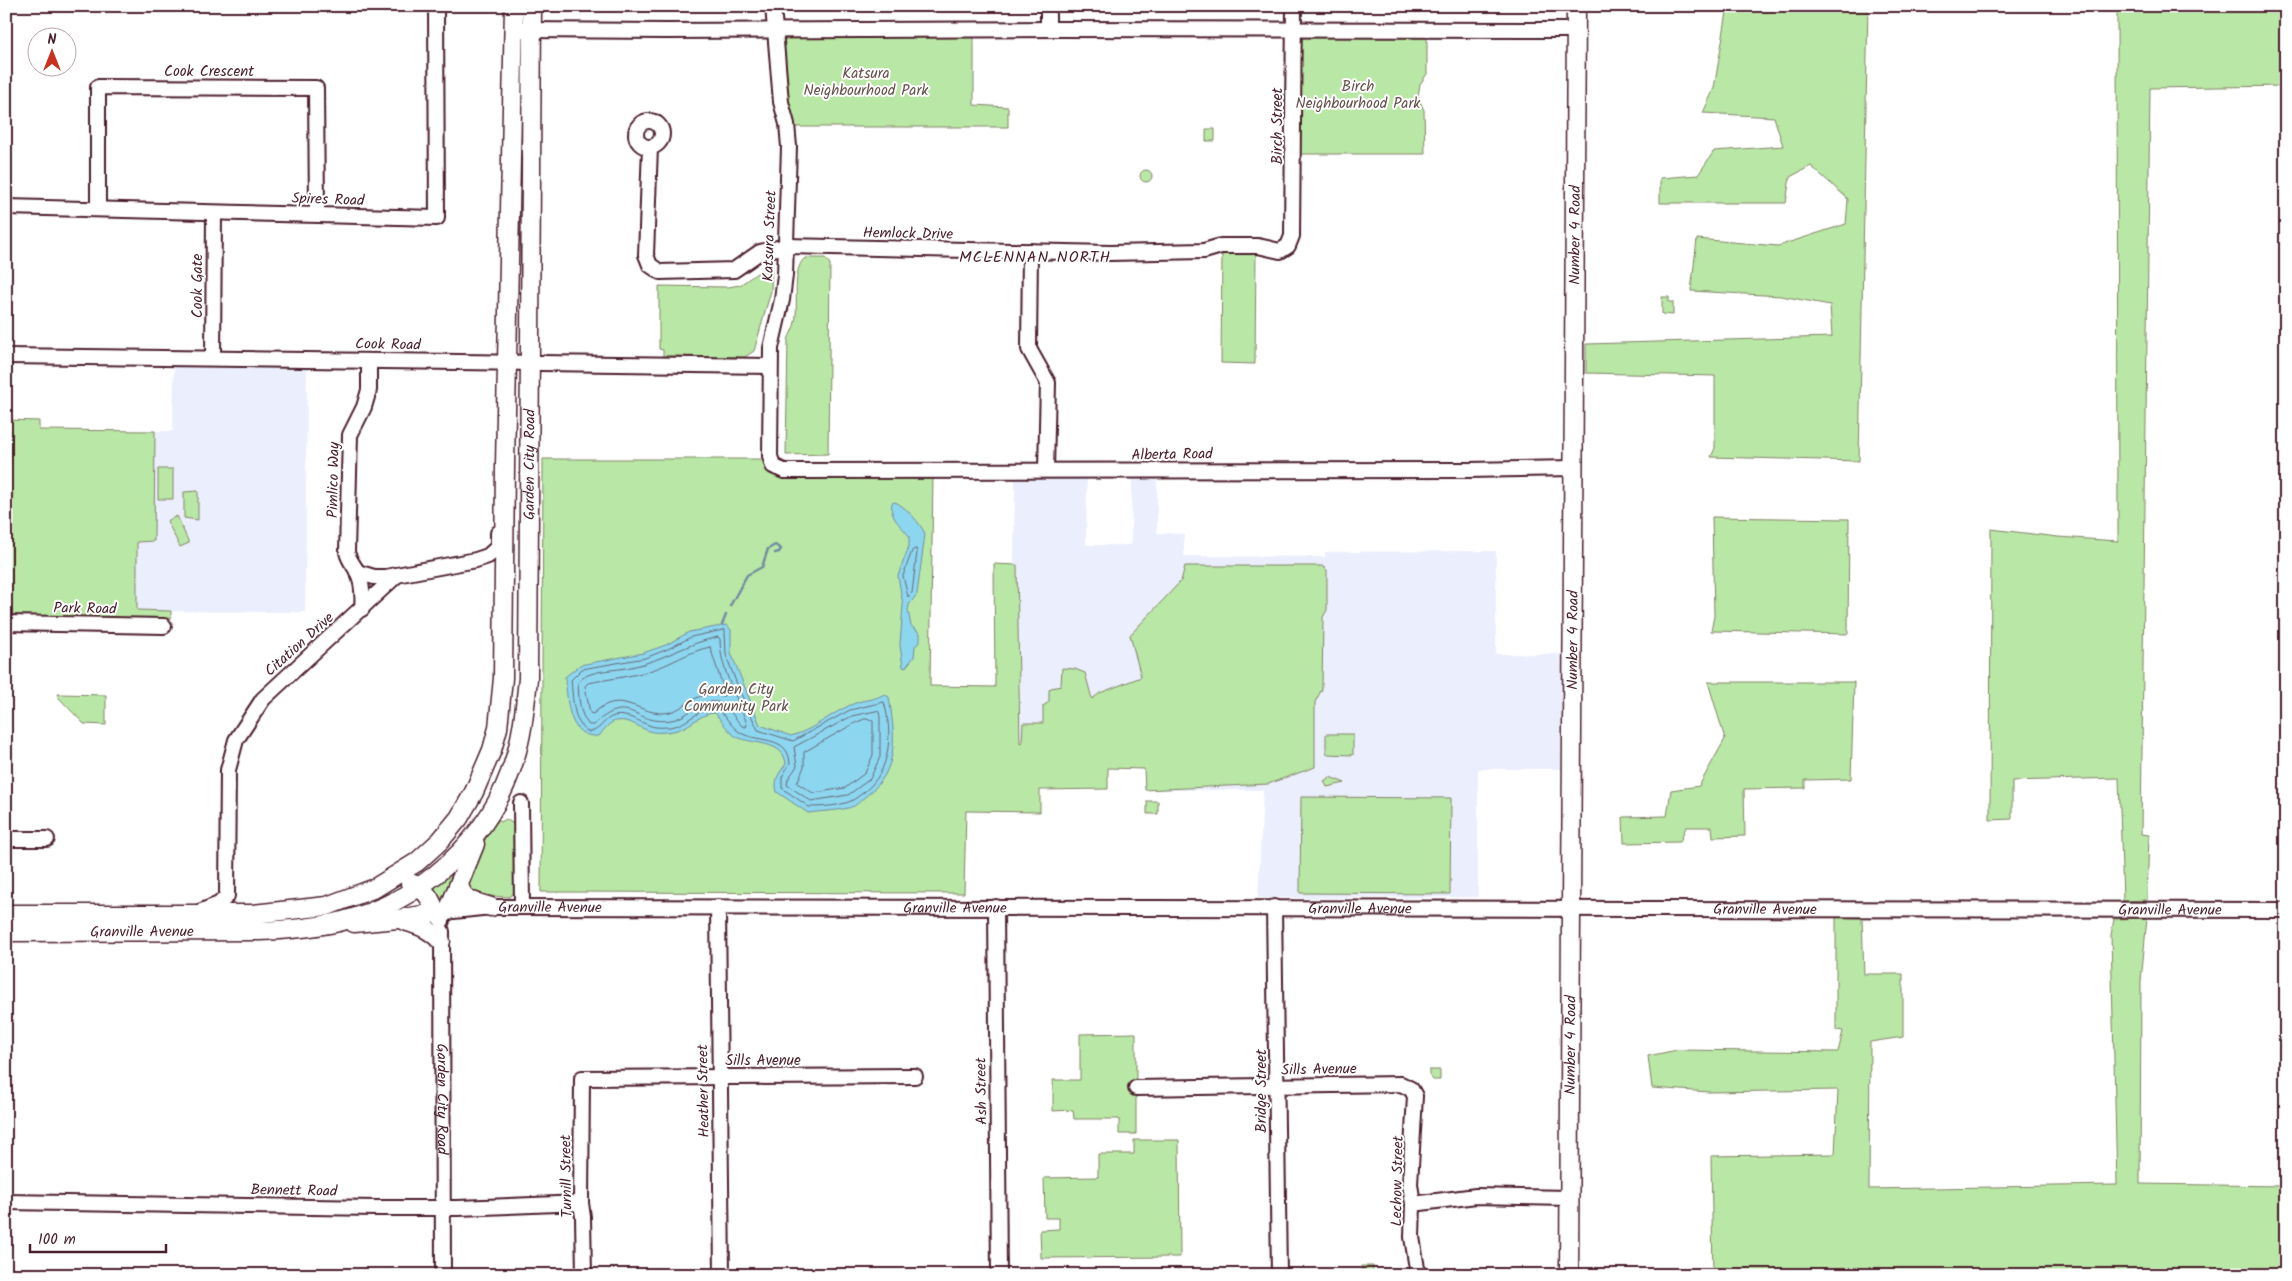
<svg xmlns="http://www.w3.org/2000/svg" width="2292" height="1281" font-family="Kalam,sans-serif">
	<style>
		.built { fill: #ebeefc }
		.green { fill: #b9e7a5; stroke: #828368 }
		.water { fill: #8dd6ef; stroke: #728da1 }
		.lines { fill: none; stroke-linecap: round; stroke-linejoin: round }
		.shore { stroke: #656879; stroke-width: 1 }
		.stream { stroke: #728da1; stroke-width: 2.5 }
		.minor-casing { stroke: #4a1f2b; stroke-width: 18 }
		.major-casing { stroke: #4a1f2b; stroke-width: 21 }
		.minor { stroke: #fff; stroke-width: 14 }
		.major { stroke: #fff; stroke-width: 18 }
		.labels { text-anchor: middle; stroke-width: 4; stroke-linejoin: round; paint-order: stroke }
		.street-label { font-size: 15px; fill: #4a1f2b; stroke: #fff }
		.park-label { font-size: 15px; fill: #66514a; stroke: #fff }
		.neighbourhood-label { font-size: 16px; letter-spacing: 1px; fill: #4a1f2b; stroke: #fff }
	</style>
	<rect width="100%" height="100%" fill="#fff"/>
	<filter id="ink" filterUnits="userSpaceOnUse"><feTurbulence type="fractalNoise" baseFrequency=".02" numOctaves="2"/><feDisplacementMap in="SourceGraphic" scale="10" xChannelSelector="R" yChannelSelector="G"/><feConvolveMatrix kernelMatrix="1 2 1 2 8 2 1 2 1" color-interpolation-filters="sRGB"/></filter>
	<g filter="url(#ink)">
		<path class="built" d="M174 366 307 367 305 612 137 611V541H154L155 431H173Z
			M1015 476H1087L1086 545H1131L1132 477 1157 476V533L1184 534V556L1325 557V552L1496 551V654H1562L1561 769H1478V897L1258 898 1263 790H1145L1144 769 1108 768V789L1020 790V689L1014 565Z"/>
		<path class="green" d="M1717 6H1868L1859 461 1711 457 1715 448V376L1586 373V344L1832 337 1830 305 1781 296 1691 291 1697 239 1778 246 1846 224 1848 199 1811 166 1790 177 1786 203H1660V178L1698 175 1714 151 1783 146 1774 117 1703 113 1714 88 1727 12Z
			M2117 6H2286V86L2150 88 2141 834 2149 835 2147 900 2123 901 2119 778 2012 781V819L1990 820 1991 529 2058 537 2118 541Z
			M788 35 974 37V105L1008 107V127H790L780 43 783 37Z
			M1310 35H1427V74L1420 84 1418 97 1424 110 1425 154H1297L1300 44 1303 37Z
			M1206 129H1215V141H1206Z
			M1140 176a6 6 0 1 1 12 0a6 6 0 1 1-12 0Z
			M1222 250 1256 251 1255 364 1221 363Z
			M805 258H825L830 264 828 454 786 455 788 340C790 334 794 328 795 322 799 305 791 269 805 258Z
			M767 266H772L771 291 754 351 745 357 663 356V350L659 349V286L728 287 740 285Z
			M1662 297H1669V302H1673V315L1662 314Z
			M6 420 39 421V430L155 431 154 541 137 542V610L171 611V619L6 617Z
			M543 459H763L770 472 777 476H933L930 686 995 687 994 564 1017 565 1020 743 1022 742 1023 723H1043V706L1049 702V690L1051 688 1061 686 1062 668 1075 669 1085 673 1092 699 1100 693 1141 677 1130 635 1181 581 1185 566H1322L1327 570V610L1323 617 1322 689 1315 702V767L1268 784 1145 790 1144 769 1108 768V789L1040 790V812L966 811 964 893 541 892Z
			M158 469H173V499H158Z
			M198 491V520L184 518V492Z
			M177 516 189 543 180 547 167 521Z
			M1712 517 1849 519 1848 634 1711 631 1714 616Z
			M1708 682H1854L1851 779 1805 780V788L1744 789 1745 836 1713 837 1712 827H1686L1680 842 1624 843 1623 817 1667 816 1671 790 1699 786 1725 739Z
			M58 694 106 695V725L84 724 59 698Z
			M1326 734H1353V755L1326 754Z
			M1330 777 1345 783 1327 787 1324 781Z
			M1301 797 1451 798 1450 894 1300 893Z
			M1147 801H1158V814H1147Z
			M496 818 501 822 506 819 515 825V892L509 897 472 895 466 878Z
			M462 859 448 903 440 904 427 889Z
			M1836 917 1862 918 1864 974H1903V1037L1870 1042 1869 1189 2117 1185 2111 935 2114 919 2147 918 2141 981 2140 1184 2286 1186V1275H1713L1711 1156 1835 1154 1838 1090 1709 1092 1652 1088 1648 1056 1677 1050 1838 1052 1843 1031 1836 1030Z
			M1136 1033V1134H1119V1119H1074L1073 1110 1053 1111V1080H1080V1034Z
			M1429 1070H1440V1080H1433L1429 1075Z
			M1134 1140H1179L1180 1257 1041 1258 1040 1230 1059 1229V1218H1045L1044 1178 1098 1177V1154H1134Z
			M1361 1266H1373V1275H1362Z"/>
		<path class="water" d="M895 502C904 505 922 525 925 534L917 594 909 605 908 610 911 626 920 633V642L915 646 914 657 905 668 903 667 900 645 903 605 898 576 909 546V536C901 525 889 518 892 503Z
			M727 625 731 630V653L760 725 791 736C815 730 834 710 858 702 868 699 875 700 884 694L889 697C895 735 900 770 866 796 862 799 858 804 854 806 843 811 820 811 808 813L777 792C774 780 778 774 786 764 784 740 753 745 737 737 729 733 721 720 715 713 699 713 689 729 673 731 667 732 659 733 653 732 641 730 630 718 616 721 609 722 603 731 599 736 567 739 568 701 565 677L580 665 643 653 666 645 689 632Z"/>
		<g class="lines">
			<path class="shore" d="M916 549 917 552 912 593 908 597 903 576 912 551Z
				M725 630 726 655 739 690 758 730 793 741 850 710 884 702C893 734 891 771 864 792 860 795 855 799 851 801 840 806 821 807 809 807L782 788V777L790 763C788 733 754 744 738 731 730 725 725 714 716 709 698 707 688 725 670 727 665 727 657 728 651 726 640 722 627 713 614 716 603 719 601 731 589 732 572 724 573 696 571 680L582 669 645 658 668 649 691 637Z
				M718 637 720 639C720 670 737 696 747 724L746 727 742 726C735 719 727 704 717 702 698 699 688 718 671 720 634 726 631 691 593 725H589C579 714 579 698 578 683 587 669 615 671 631 667 662 661 687 643 718 637Z
				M710 647 725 693 724 696C718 695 711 694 705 695 689 698 680 713 663 713 636 713 620 688 593 714L590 713 585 686 588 683C608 679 629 677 649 671 670 665 689 651 710 647Z
				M877 711 879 712 880 717V757L870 779 848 795 811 801 787 785 788 779 797 766 794 747 852 716Z
				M865 719 873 720V755L865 773 845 788 813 793 797 783 804 767V752L855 723Z"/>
			<path class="stream" d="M730 606 747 575 762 567 768 549 775 545 781 549 779 552 775 553
				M722 625 726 615"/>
			<g class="minor-casing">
				<g id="minor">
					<path d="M773 6 781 102 787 124 789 147 785 275 782 300 771 348 770 456 773 466 784 471 1469 470 1573 468"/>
					<path d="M1048 29V6"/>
					<path d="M521 30 666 31 1058 29 1575 30"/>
					<circle cx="649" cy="134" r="13"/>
					<path d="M650 147 646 255 650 265 660 272 734 270 760 252 786 246 1110 253 1204 251 1221 246H1258L1280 251 1288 246 1292 236 1294 6"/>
					<path d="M6 207 437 218 436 6"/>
					<path d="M98 208V87L316 88 317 214"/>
					<path d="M1030 251 1029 349 1048 383 1046 470"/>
					<path d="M6 356 770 366"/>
					<path d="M213 358 214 213"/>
					<path d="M357 572 374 577H386L476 560 488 556 498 547V533"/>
					<path d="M362 609C363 597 363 585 358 573 354 565 349 561 347 552L350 435 364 407 369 390V361"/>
					<path d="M6 623 164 626"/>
					<path d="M521 803 522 907"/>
					<path d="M6 839H47"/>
					<path d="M718 907 722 1275"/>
					<path d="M996 907 999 1275"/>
					<path d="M1274 907 1279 1275"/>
					<path d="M199 912 219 904 227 896 228 770 236 740 263 699 397 575"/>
					<path id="s1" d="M442 921 435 913 491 907 2286 910"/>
					<path id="s2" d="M442 931 443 1275"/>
					<path d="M1136 1088 1401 1084 1411 1089 1415 1096 1410 1184 1413 1204 1412 1237 1418 1275"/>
					<path d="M6 1202 376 1208H458L581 1203"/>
					<path d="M1413 1204 1476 1196 1570 1198"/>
					<path d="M584 1275 583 1217 581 1203 582 1078 915 1076"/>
				</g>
			</g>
			<g class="major-casing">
				<g id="major">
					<path d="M410 883C423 886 433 900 435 913"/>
					<path d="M459 884C462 901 476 902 491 907"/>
					<path d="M448 911 475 844"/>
					<path d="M6 914H253L327 906 375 888 417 862 440 841 459 818 474 792 492 750 498 728 503 678 505 465 514 6"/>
					<path d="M404 921C419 925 430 929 441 941"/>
					<path d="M354 923 398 919 435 913"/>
					<path id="s3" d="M6 932 259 931C286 930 313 928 339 922 421 902 491 840 515 758 523 732 525 706 528 679L532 6"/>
					<path id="s4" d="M1569 1275 1576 6"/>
				</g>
			</g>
			<use href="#minor" class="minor"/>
			<use href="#major" class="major"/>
		</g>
	</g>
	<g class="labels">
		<g class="street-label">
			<text x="209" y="76">Cook Crescent</text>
			<text transform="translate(1277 126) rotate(-90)" y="5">Birch Street</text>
			<text transform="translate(328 199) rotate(2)" y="5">Spires Road</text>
			<text transform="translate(908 233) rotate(1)" y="5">Hemlock Drive</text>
			<text transform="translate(769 236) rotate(-88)" y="5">Katsura Street</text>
			<text dy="5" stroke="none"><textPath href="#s4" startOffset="1040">Number 4 Road</textPath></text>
			<text transform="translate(197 286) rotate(-90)" y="5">Cook Gate</text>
			<text transform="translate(388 344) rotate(1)" y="5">Cook Road</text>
			<text transform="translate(1172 454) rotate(-1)" y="5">Alberta Road</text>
			<text dy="5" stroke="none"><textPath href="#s3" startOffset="880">Garden City Road</textPath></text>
			<text transform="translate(333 480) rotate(-89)" y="5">Pimlico Way</text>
			<text transform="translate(85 608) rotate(1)" y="5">Park Road</text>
			<text dy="5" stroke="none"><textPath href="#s4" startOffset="635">Number 4 Road</textPath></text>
			<text transform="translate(299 644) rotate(-42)" y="5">Citation Drive</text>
			<text dy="5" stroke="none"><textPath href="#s1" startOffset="126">Granville Avenue</textPath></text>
			<text dy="5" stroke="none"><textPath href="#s1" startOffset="531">Granville Avenue</textPath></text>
			<text dy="5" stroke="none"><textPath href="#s1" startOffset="936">Granville Avenue</textPath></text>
			<text dy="5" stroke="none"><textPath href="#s1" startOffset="1341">Granville Avenue</textPath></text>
			<text dy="5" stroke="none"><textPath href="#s1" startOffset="1746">Granville Avenue</textPath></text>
			<text dy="5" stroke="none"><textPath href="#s3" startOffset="136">Granville Avenue</textPath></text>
			<text dy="5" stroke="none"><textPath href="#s4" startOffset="230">Number 4 Road</textPath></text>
			<text x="763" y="1065">Sills Avenue</text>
			<text transform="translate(1319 1069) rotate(-1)" y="5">Sills Avenue</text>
			<text transform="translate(703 1091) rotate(-91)" y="5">Heather Street</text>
			<text transform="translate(981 1091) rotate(-91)" y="5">Ash Street</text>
			<text transform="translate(1261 1091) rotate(-90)" y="5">Bridge Street</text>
			<text dy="5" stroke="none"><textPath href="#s2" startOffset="168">Garden City Road</textPath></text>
			<text transform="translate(566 1176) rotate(-91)" y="5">Turnill Street</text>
			<text transform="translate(1397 1181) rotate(-89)" y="5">Lechow Street</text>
			<text transform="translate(294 1190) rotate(1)" y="5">Bennett Road</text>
		</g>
		<g class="park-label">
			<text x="866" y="78">Katsura<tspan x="866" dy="17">Neighbourhood Park</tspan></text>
			<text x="1358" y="91">Birch<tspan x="1358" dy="17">Neighbourhood Park</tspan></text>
			<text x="736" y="694">Garden City<tspan x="736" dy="17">Community Park</tspan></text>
		</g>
		<g class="neighbourhood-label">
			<text x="1035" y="262">MCLENNAN NORTH</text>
		</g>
	</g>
	<rect width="2292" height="1281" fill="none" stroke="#fff" stroke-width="25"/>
	<rect x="12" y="12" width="2267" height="1256" fill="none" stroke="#4a1f2b" stroke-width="2" filter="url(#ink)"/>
	<g transform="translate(52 52)"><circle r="24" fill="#ffffff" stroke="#b7a5aa"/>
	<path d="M0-4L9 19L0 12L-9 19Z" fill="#c8321e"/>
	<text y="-8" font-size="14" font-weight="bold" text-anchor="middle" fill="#4a1f2b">N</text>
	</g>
	<path d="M30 1244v8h136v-8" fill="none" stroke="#4a1f2b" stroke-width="2.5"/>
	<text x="38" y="1244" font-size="15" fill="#4a1f2b" stroke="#ffffff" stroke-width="4" paint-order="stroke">100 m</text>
</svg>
